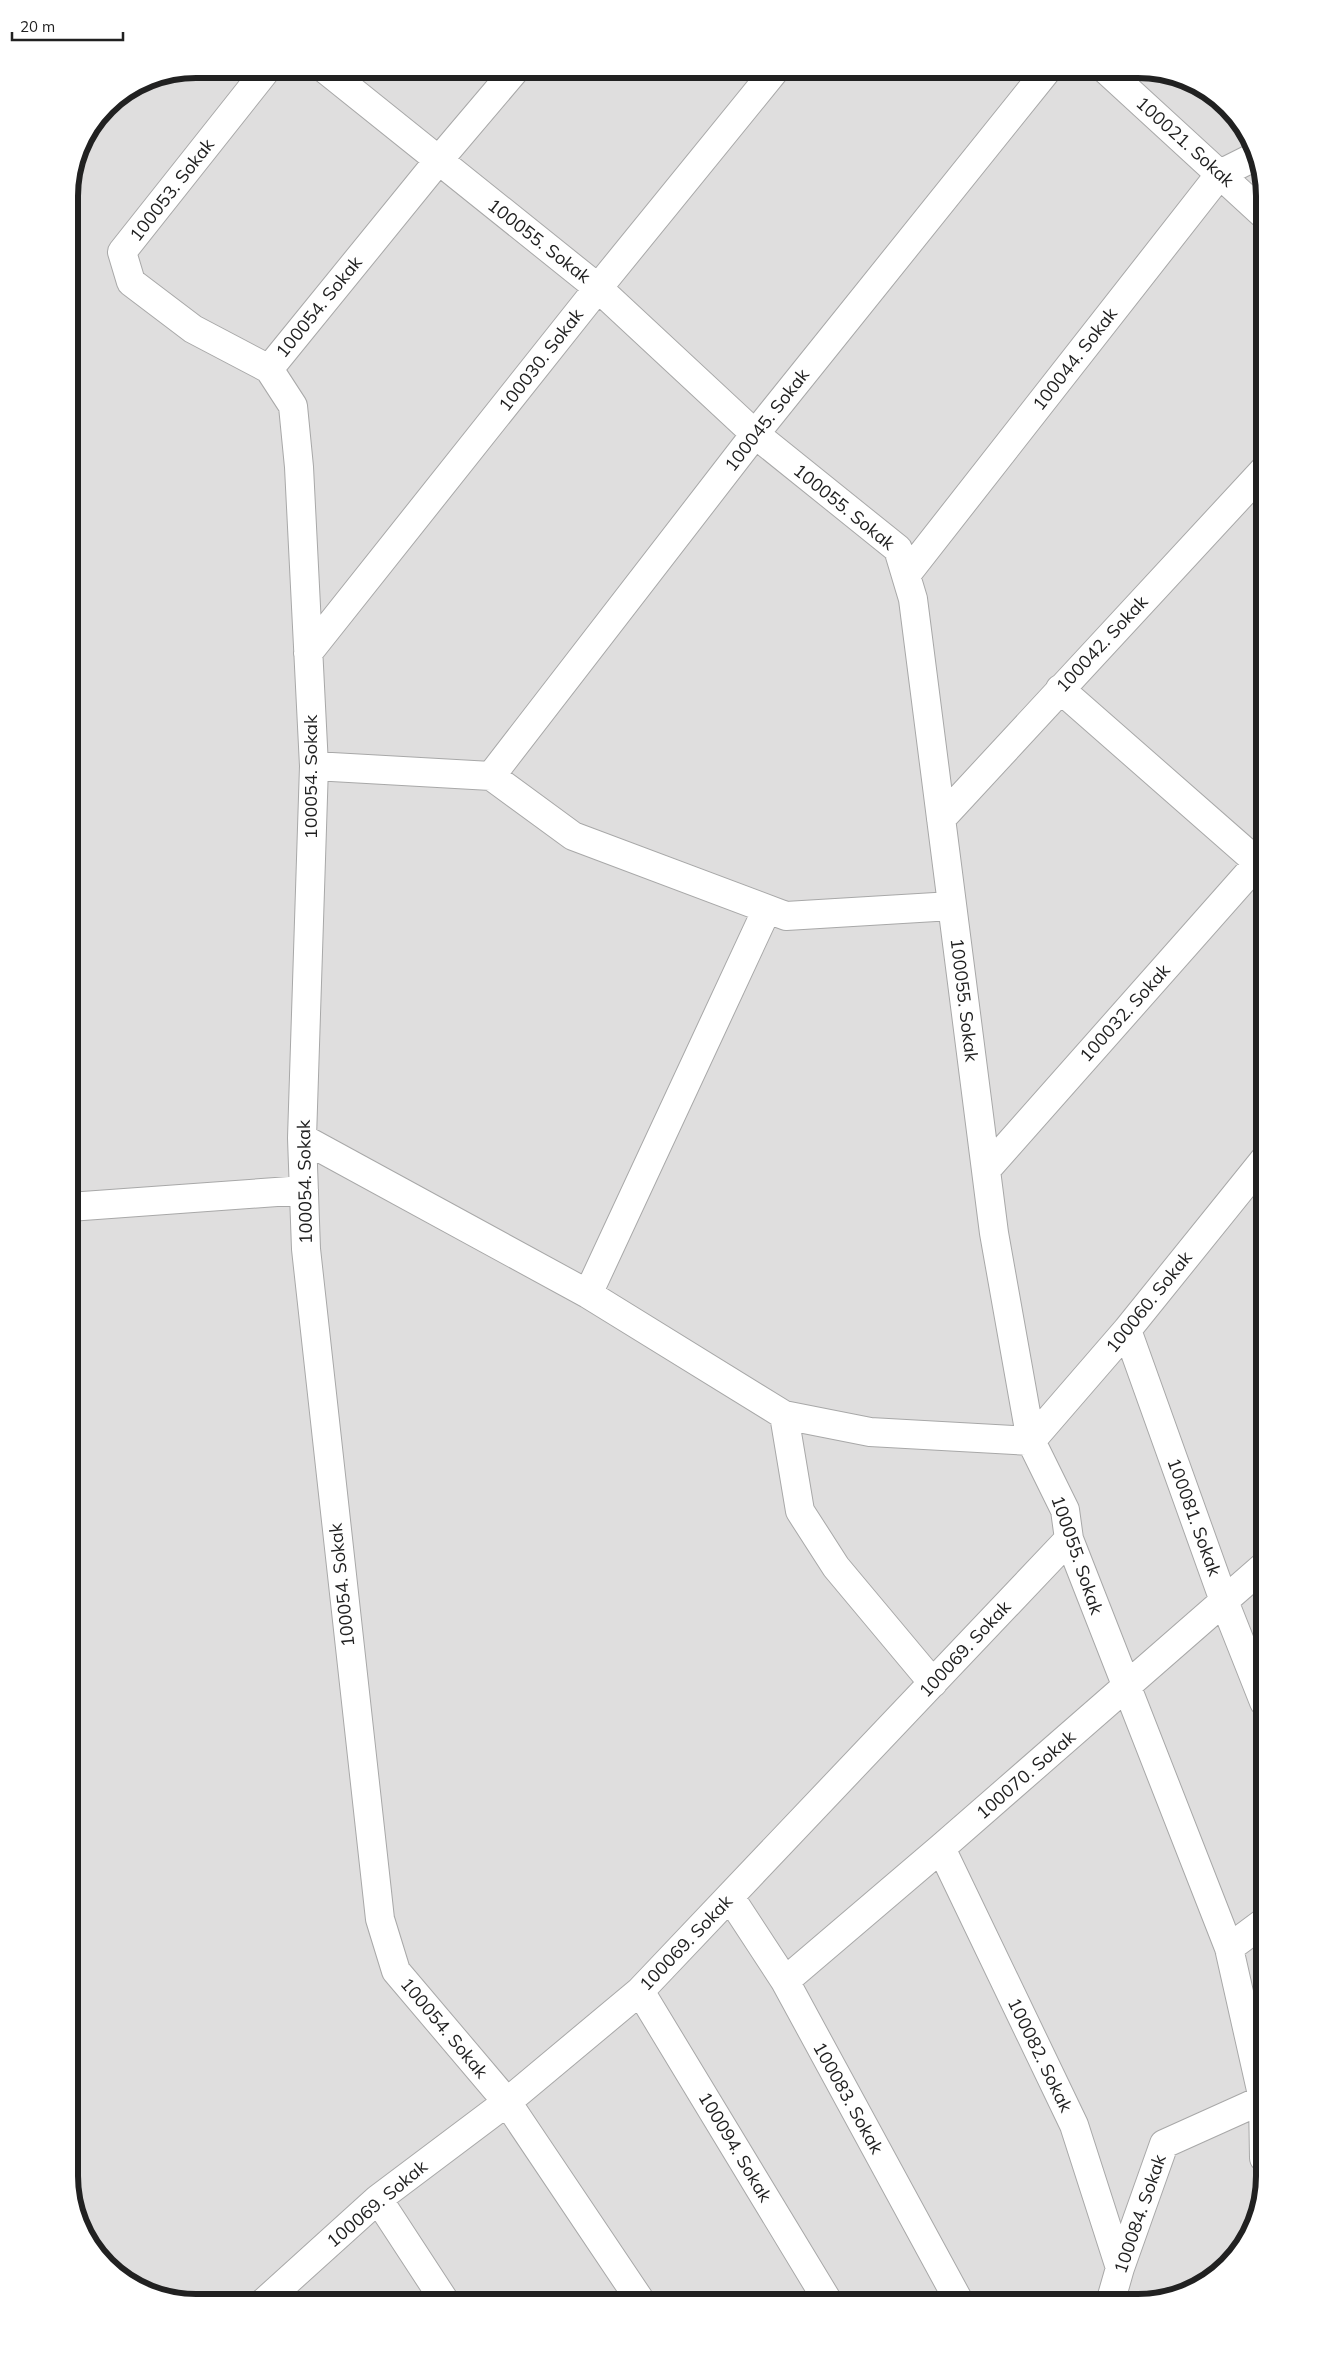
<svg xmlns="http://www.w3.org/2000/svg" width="1333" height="2372" font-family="Mulish,sans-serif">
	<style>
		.residential { fill: #dfdede }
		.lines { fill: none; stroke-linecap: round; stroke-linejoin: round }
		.minor-casing { stroke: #a8a8a8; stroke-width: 30 }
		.minor { stroke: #fff; stroke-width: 28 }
		.labels { text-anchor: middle; stroke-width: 5; stroke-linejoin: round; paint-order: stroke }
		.street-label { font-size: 18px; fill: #212121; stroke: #fff }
		.rim { fill: none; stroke: #212121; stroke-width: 6 }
	</style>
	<rect width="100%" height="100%" fill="#f1efe8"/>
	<path class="residential" d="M195 69H1146L1208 90 1255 147 1264 195V2177L1243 2247 1186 2294 1138 2303H187L125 2282 78 2225 69 2177V187L78 147 106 106 147 78Z"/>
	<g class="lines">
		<g class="minor-casing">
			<path id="minor" d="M267 69 122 252 131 282 193 329 269 369
				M325 69 598 288 755 434 898 549 913 599 994 1233 1031 1441 1065 1510 1069 1539 1229 1948 1263 2099 1264 2158
				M1105 69 1264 215
				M269 369 293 406 299 467 314 766 302 1138 306 1249 380 1919 396 1971 507 2102 642 2303
				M269 369 438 161 516 69
				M906 575 1220 174 1256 156
				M308 653 598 288 776 69
				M1060 689 1264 868
				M314 766 491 776 573 836 786 916 952 906
				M491 776 755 434 1048 69
				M941 819 1264 470
				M302 1138 588 1294 784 1415 870 1432 1031 1441 1127 1330 1264 1160
				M986 1170 1264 856
				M69 1207 304 1190
				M588 1294 767 909
				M1127 1330 1224 1601 1264 1702
				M784 1415 800 1511 836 1567 933 1683
				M941 1848 1074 2125 1120 2268
				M730 1897 785 1981 960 2303
				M1229 1948 1264 1922
				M785 1981 941 1848 1264 1566
				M640 1991 829 2303
				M378 2199 446 2303
				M263 2303 378 2199 507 2102 640 1991 1069 1539
				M1110 2303 1120 2268 1164 2144 1264 2099"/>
		</g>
		<use href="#minor" class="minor"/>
	</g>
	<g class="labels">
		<g class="street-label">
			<text transform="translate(1185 142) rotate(42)" y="6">100021. Sokak</text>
			<text transform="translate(172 190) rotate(-52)" y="6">100053. Sokak</text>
			<text transform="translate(539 241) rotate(38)" y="6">100055. Sokak</text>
			<text transform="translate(319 307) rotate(-51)" y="6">100054. Sokak</text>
			<text transform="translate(1075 359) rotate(-52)" y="6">100044. Sokak</text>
			<text transform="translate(541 360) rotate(-52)" y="6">100030. Sokak</text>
			<text transform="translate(767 420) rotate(-52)" y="6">100045. Sokak</text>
			<text transform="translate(844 507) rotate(39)" y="6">100055. Sokak</text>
			<text transform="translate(1102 644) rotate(-47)" y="6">100042. Sokak</text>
			<text transform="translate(311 777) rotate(-90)" y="6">100054. Sokak</text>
			<text transform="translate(964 1000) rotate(83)" y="6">100055. Sokak</text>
			<text transform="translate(1125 1013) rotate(-48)" y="6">100032. Sokak</text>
			<text transform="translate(305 1182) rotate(-91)" y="6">100054. Sokak</text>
			<text transform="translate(1149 1302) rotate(-51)" y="6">100060. Sokak</text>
			<text transform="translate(1194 1517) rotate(70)" y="6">100081. Sokak</text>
			<text transform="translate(1077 1555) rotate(71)" y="6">100055. Sokak</text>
			<text transform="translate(342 1585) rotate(-96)" y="6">100054. Sokak</text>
			<text transform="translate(965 1649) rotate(-47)" y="6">100069. Sokak</text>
			<text transform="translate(1026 1775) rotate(-41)" y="6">100070. Sokak</text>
			<text transform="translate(686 1943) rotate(-46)" y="6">100069. Sokak</text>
			<text transform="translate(444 2028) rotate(50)" y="6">100054. Sokak</text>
			<text transform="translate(1040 2055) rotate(64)" y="6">100082. Sokak</text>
			<text transform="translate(848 2098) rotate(61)" y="6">100083. Sokak</text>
			<text transform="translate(735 2147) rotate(59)" y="6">100094. Sokak</text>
			<text transform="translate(377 2204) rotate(-40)" y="6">100069. Sokak</text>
			<text transform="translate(1140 2214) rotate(-71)" y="6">100084. Sokak</text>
		</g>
	</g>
	<path d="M0 0H1333V2372H0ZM196 78H1138A118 118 0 0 1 1256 196V2176A118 118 0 0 1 1138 2294H196A118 118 0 0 1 78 2176V196A118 118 0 0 1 196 78Z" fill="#fff" fill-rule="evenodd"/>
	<path class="rim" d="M196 78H1138A118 118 0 0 1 1256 196V2176A118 118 0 0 1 1138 2294H196A118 118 0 0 1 78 2176V196A118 118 0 0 1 196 78Z"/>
	<path d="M12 32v8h111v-8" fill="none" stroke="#212121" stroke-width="2.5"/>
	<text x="20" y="32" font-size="15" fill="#212121" stroke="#ffffff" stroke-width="4" paint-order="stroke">20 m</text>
</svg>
